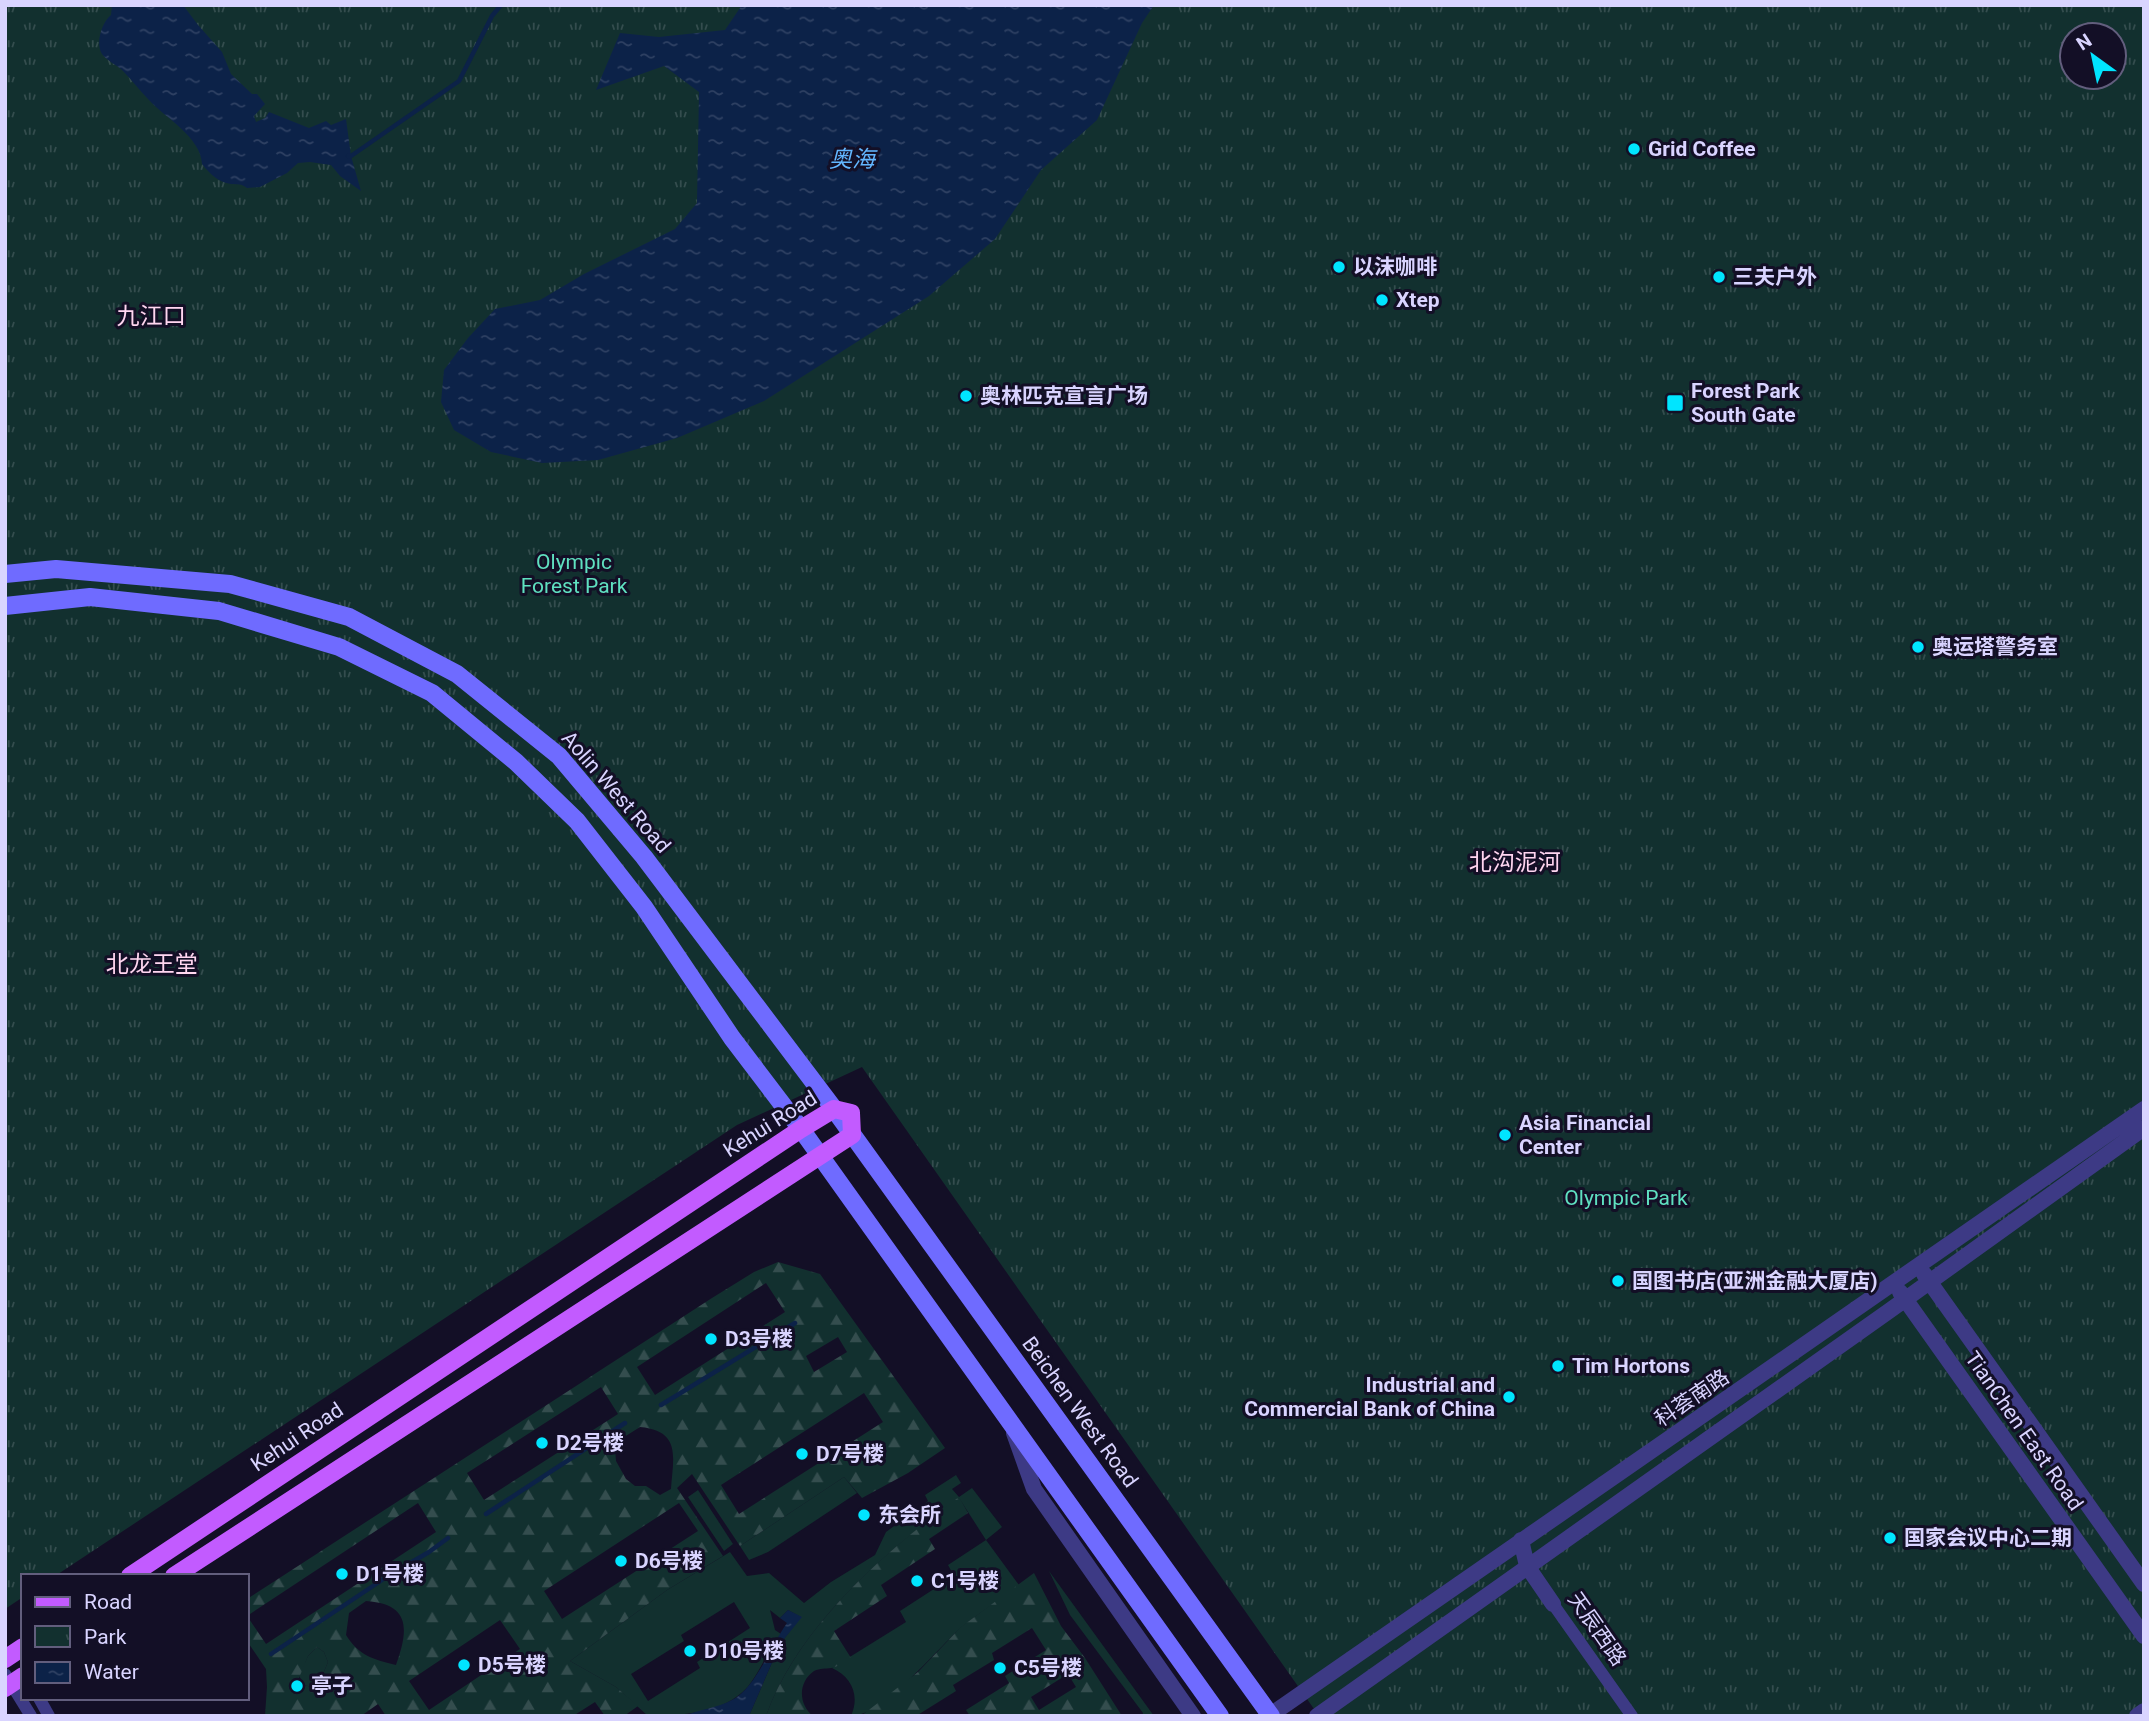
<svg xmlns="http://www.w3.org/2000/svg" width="2149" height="1721" font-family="Roboto,'Noto Sans SC',sans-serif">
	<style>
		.grass { fill: #12302f; fill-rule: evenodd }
		.forest { fill: url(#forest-firs); fill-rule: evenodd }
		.park { fill: url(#park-tufts); fill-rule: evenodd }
		.water { fill: url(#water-ripples) }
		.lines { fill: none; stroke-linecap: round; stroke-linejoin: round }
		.stream { stroke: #0c2248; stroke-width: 4.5 }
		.minor { stroke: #3d3a85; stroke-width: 12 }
		.tertiary { stroke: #3d3a85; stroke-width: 16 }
		.secondary { stroke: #6f6bff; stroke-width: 18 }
		.primary { stroke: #c25bff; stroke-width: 18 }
		.poi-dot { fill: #00e5ff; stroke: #130f26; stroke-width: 2.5 }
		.labels { text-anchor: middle; stroke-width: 6; stroke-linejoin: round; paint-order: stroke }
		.poi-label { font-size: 21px; font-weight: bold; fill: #d9d4ff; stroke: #130f26; text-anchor: start }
		.park-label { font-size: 21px; fill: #5fe0c0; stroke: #130f26 }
		.street-label { font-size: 21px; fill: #d9d4ff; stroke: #130f26 }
		.water-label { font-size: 23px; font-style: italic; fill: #62b6ff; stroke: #130f26 }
		.neighbourhood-label { font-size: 23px; fill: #ffd6f0; stroke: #130f26 }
	</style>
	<defs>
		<pattern id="forest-firs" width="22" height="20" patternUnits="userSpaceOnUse" patternTransform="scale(1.75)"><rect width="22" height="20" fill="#12302f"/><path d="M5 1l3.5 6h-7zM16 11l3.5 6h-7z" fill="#344d4e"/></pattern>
		<pattern id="park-tufts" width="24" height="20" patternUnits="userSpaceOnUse" patternTransform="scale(1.75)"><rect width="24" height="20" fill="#12302f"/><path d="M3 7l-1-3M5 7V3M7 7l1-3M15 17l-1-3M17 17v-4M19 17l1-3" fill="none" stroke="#344d4e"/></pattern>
		<pattern id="water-ripples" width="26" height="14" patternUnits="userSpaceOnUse" patternTransform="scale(1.75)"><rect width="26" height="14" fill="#0c2248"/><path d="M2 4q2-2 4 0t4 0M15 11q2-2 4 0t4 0" fill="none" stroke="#2f4163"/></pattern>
	</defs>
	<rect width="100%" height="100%" fill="#130f26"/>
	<path class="grass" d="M956 1475 961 1483 952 1489 959 1497 972 1488 1002 1527 986 1540 1019 1585C1001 1599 981 1612 963 1626 938 1647 884 1716 851 1716 860 1696 852 1677 832 1668L906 1622 900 1611 954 1576 948 1565 986 1540 959 1498C884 1552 798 1627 766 1716H749L780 1644 801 1617 788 1610 780 1618 770 1610 775 1630 781 1634C769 1648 763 1665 752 1681 731 1713 683 1716 648 1716L616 1687 570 1661 667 1590 730 1552 747 1576 769 1573 804 1603 831 1582 875 1555 886 1532 928 1501 925 1495ZM734 1602 750 1628 697 1662 700 1668 648 1701 631 1674 684 1641 681 1635Z
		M844 1477 857 1493 768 1552 749 1560 740 1546Z
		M698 1490 733 1544 724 1551 688 1497Z
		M1049 1571 1154 1716H1142L1143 1713 1070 1615Z
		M317 1647 324 1652 328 1662 321 1679 312 1687 303 1685 299 1675 308 1656Z"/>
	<path class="forest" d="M778 1262 820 1274 945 1448 908 1473 862 1498 844 1477 740 1546 692 1474 677 1488 723 1556 667 1590 570 1661 616 1687 638 1706 624 1716H605L595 1702 573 1716H386L378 1704 361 1716H265L267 1687 266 1669 247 1641V1599L712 1298 754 1272ZM766 1283 785 1312 655 1395 637 1367ZM838 1337 847 1352 814 1372 806 1356ZM601 1387 618 1414 484 1500 467 1473ZM864 1393 883 1422 739 1514 721 1485ZM640 1427C682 1431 673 1458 671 1489L660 1495 646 1486H635L626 1479 616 1461 615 1449 621 1439ZM418 1503 436 1532 266 1644 247 1616ZM679 1503 698 1531 562 1619 544 1591ZM366 1601C412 1604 408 1631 396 1665 374 1660 358 1655 346 1635L349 1613ZM500 1620 520 1649 429 1710 409 1681ZM317 1647 324 1652 328 1662 321 1679 312 1687 303 1685 305 1688 294 1694 289 1685 299 1678 308 1656Z
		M959 1497 968 1513 929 1539 935 1549 881 1585 887 1596 834 1631 851 1658C845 1661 838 1667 831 1668 825 1669 820 1668 814 1671 798 1682 798 1704 813 1716H766C798 1627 884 1552 959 1497Z
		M1034 1573 1061 1626 1085 1658 1122 1716H970L966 1710 1009 1683 1005 1676 1046 1650 1032 1628 992 1653 994 1660 953 1685 956 1691 916 1716H861L918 1672 961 1627ZM1068 1674 1076 1687 1039 1710 1031 1697Z"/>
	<path class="park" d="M5 5H2144V1716H1319L862 1067 737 1125 55 1576H23V1597L5 1609ZM2072 35H2114V77H2072Z"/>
	<path class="water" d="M112 5H183L198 25 222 52 231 74 252 94H257L265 104 254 116 256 122 265 118 269 112 309 128 326 121 331 125 346 119 351 156 361 191 340 176 331 165 310 162 298 163 287 173 260 187 247 188C241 183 238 185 231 184 218 182 210 174 202 164 201 137 165 118 148 99 139 90 132 80 123 71 117 65 107 61 102 54 95 43 102 22 111 15Z
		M742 5H1154L1142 23 1097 120 1041 170 995 239 929 296 764 401 677 438 598 460 542 463 491 452 454 430 441 402 444 370 468 338 495 309 540 300 584 274 675 229 697 203 699 92 664 66 596 90 620 33 659 37 725 30Z
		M788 1610 802 1617 780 1644 749 1716H684C700 1709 717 1708 732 1700 755 1689 772 1644 787 1623L780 1618Z"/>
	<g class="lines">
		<path class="stream" d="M348 156H351L459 81 492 16 501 5
			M661 1405 795 1323
			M486 1514 625 1423
			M271 1654 388 1576 429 1552 448 1538"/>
		<path class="minor" d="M1553 1604 1632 1716
			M5 1674 31 1716
			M39 1698 49 1716"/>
		<path class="tertiary" d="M1924 1274 2144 1584
			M1900 1292 2144 1636
			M1014 1433 1034 1489 1193 1716
			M1521 1540 1527 1566 1553 1604
			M1269 1716 2144 1109
			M1317 1716 1889 1311 2144 1128
			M2137 1716 2144 1711"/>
		<path class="secondary" d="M5 574 56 569 230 584 349 617 457 674 559 756 644 857 834 1109 1271 1716
			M5 606 90 597 219 611 339 647 432 693 516 762 577 821 644 907 732 1038 801 1129 1220 1716"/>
		<path class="primary" d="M130 1576 801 1129 834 1109 851 1113 852 1135 174 1576
			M5 1659 23 1647
			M5 1688 23 1676"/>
	</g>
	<g class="poi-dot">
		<circle cx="1634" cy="149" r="7"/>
		<circle cx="1339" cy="267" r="7"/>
		<circle cx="1719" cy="277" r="7"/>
		<circle cx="1382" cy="300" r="7"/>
		<circle cx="966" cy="396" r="7"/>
		<rect x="1666" y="394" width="18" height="18" rx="3.5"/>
		<circle cx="1918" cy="647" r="7"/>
		<circle cx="1505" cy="1135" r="7"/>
		<circle cx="1618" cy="1281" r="7"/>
		<circle cx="711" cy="1339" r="7"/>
		<circle cx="1558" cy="1366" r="7"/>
		<circle cx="1509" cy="1397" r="7"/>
		<circle cx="542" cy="1443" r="7"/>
		<circle cx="802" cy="1454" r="7"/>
		<circle cx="864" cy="1515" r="7"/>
		<circle cx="1890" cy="1538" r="7"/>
		<circle cx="621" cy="1561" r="7"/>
		<circle cx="342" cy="1574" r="7"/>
		<circle cx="917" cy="1581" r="7"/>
		<circle cx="690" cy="1651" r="7"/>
		<circle cx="464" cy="1665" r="7"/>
		<circle cx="1000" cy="1668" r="7"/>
		<circle cx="297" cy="1686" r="7"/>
	</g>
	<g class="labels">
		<g class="poi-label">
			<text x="1648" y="156">Grid Coffee</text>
			<text x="1353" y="274">以沫咖啡</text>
			<text x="1733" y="284">三夫户外</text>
			<text x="1396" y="307">Xtep</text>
			<text x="1691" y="398">Forest Park<tspan x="1691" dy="24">South Gate</tspan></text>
			<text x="980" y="403">奥林匹克宣言广场</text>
			<text x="1932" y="654">奥运塔警务室</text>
			<text x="1519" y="1130">Asia Financial<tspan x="1519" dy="24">Center</tspan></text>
			<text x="1632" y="1288">国图书店(亚洲金融大厦店)</text>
			<text x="725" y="1346">D3号楼</text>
			<text x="1572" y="1373">Tim Hortons</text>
			<text x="1495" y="1392" text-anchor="end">Industrial and<tspan x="1495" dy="24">Commercial Bank of China</tspan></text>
			<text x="556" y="1450">D2号楼</text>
			<text x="816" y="1461">D7号楼</text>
			<text x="878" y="1522">东会所</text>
			<text x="1904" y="1545">国家会议中心二期</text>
			<text x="635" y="1568">D6号楼</text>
			<text x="356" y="1581">D1号楼</text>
			<text x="931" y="1588">C1号楼</text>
			<text x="704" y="1658">D10号楼</text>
			<text x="478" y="1672">D5号楼</text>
			<text x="1014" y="1675">C5号楼</text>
			<text x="311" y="1693">亭子</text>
		</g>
		<g class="park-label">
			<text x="574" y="569">Olympic<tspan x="574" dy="24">Forest Park</tspan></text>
			<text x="1626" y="1205">Olympic Park</text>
		</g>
		<g class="street-label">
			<text transform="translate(616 792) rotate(49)" y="7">Aolin West Road</text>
			<text transform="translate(770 1124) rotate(-32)" y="7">Kehui Road</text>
			<text transform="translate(1692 1398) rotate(-34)" y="7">科荟南路</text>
			<text transform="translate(1080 1412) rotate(54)" y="7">Beichen West Road</text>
			<text transform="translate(2024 1431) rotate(55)" y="7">TianChen East Road</text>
			<text transform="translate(297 1437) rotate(-34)" y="7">Kehui Road</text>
			<text transform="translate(1597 1629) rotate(55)" y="7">天辰西路</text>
		</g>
		<g class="water-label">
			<text x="852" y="167">奥海</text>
		</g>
		<g class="neighbourhood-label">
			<text x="151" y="324">九江口</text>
			<text x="1515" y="870">北沟泥河</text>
			<text x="152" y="972">北龙王堂</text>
		</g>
	</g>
	<rect width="2149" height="1721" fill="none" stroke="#d9d4ff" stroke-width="14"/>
	<rect x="21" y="1574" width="228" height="126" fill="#130f26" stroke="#625e7d" stroke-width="2"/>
	<rect x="35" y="1597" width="35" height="10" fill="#c25bff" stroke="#625e7d" stroke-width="2"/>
	<text x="84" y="1609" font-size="21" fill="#d9d4ff">Road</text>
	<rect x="35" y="1626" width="35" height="21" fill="url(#park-tufts)" stroke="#625e7d" stroke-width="2"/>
	<text x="84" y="1644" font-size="21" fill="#d9d4ff">Park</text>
	<rect x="35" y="1662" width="35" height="21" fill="url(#water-ripples)" stroke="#625e7d" stroke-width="2"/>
	<text x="84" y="1679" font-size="21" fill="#d9d4ff">Water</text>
	<g transform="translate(2093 56) rotate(327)"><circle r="33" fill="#130f26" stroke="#625e7d" stroke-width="2"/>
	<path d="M0-5L12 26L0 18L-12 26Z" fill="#00e5ff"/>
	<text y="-10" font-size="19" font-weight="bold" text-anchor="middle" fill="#d9d4ff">N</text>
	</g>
</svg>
